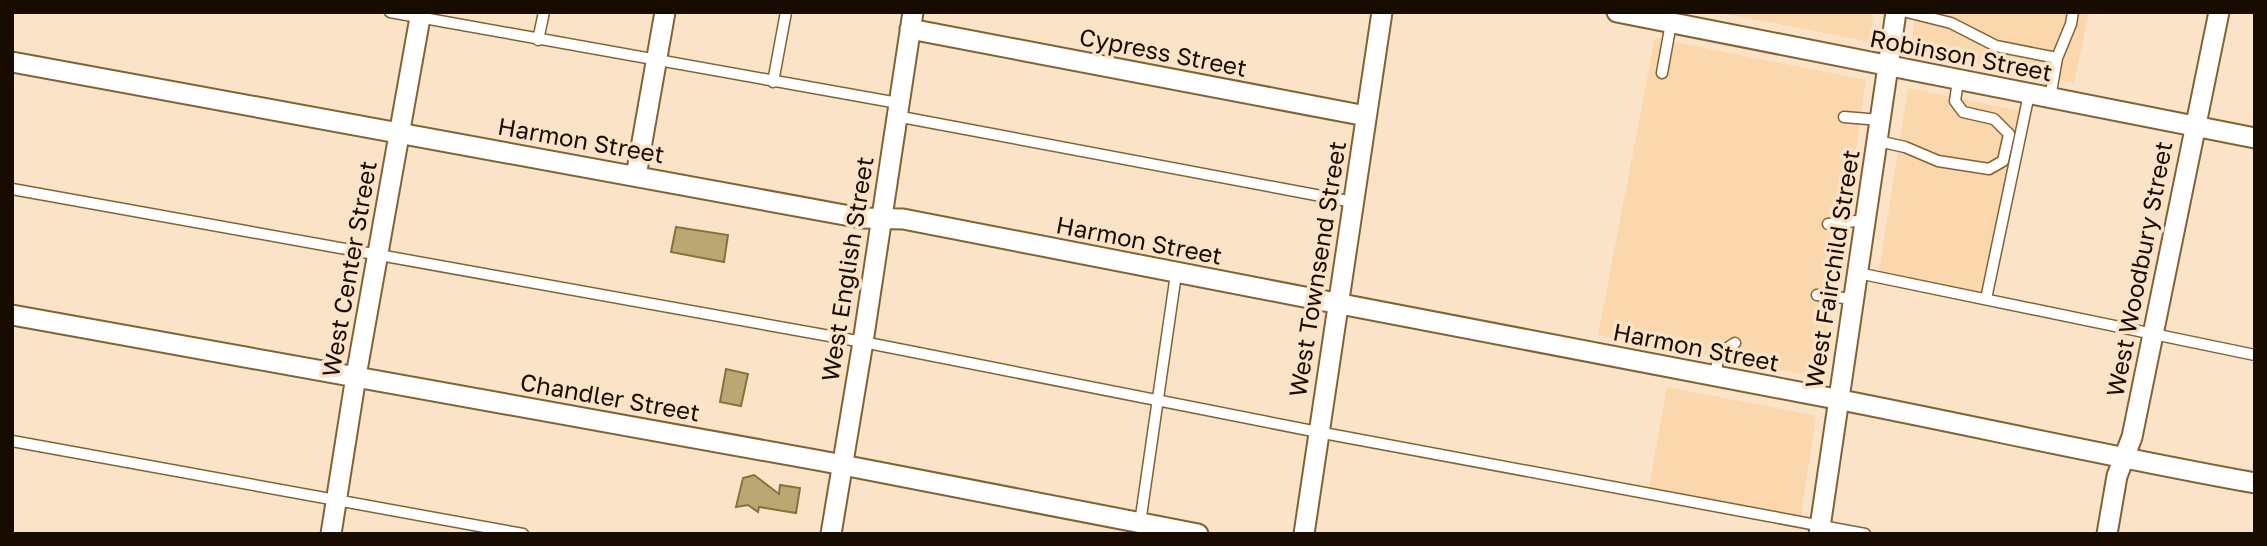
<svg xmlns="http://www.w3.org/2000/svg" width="2267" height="546" font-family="'Golos Text',sans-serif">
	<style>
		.built { fill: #fad7ac }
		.building { fill: #b9a871; stroke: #84733e; stroke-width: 2 }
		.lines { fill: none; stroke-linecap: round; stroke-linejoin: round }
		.service-casing { stroke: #836134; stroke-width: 13 }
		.minor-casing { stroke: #836134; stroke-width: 23 }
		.service { stroke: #fff; stroke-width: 10 }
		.minor { stroke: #fff; stroke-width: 19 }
		.labels { text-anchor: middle; stroke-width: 7; stroke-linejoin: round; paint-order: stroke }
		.street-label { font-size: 24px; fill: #180b00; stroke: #fae3c7 }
	</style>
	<rect width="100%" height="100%" fill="#fae3c7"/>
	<path class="built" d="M1717 12H1873L1871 36 1866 41Z
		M1916 12H2089L2074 83 1914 51 1912 40Z
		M1655 38 1866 80 1822 378 1598 335Z
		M1908 88 2026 112 1986 299 1878 278Z
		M1667 387 1816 416 1800 521 1648 493Z"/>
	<path class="building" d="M676 227 728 235 724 262 671 252Z
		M726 369 748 374 741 406 720 402Z
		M754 475 779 494 780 485 800 488 796 513 759 507 758 512 748 505 736 507 743 478Z"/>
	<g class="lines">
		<g class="service-casing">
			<path id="service" d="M390 12 898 103
				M1907 12 1951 23 1996 46 2057 58 2071 24 2073 12
				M538 40 544 12
				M1662 73 1671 23
				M773 82 786 12
				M2050 98 2057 58
				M896 116 1353 202
				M1844 117 1880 120
				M1878 141 1905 147 1938 161 1989 169 2003 161 2009 134 1994 119 1963 112 1955 101 1958 81
				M12 189 863 342 1318 432 1865 534
				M1828 224 1866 220
				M1858 273 2255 355
				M1817 295 1854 299
				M1986 299 2029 94
				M1714 376 1720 353 1735 343
				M12 441 523 534
				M1140 523 1176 274"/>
		</g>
		<g class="minor-casing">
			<path id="minor" d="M1617 12 2255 138
				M910 29 1366 116
				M12 62 861 218 903 219C1215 282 1529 338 1841 400 1979 427 2116 458 2255 483
				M636 176 665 12
				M12 315 822 461 1198 534
				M331 534 356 376 421 12
				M831 534 863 342 913 12
				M1304 534 1382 12
				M1819 534 1896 12
				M2107 534 2117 476 2132 437 2219 12"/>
		</g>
		<use href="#service" class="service"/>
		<use href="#minor" class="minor"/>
	</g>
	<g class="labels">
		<g class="street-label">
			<text transform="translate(1163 53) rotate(11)" y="8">Cypress Street</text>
			<text transform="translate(1961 56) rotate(11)" y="8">Robinson Street</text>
			<text transform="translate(581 141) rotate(10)" y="8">Harmon Street</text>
			<text transform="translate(1139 241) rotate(11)" y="8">Harmon Street</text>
			<text transform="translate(350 269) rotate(-80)" y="8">West Center Street</text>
			<text transform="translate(848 269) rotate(-81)" y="8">West English Street</text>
			<text transform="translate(1318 269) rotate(-81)" y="8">West Townsend Street</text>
			<text transform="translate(1833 269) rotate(-81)" y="8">West Fairchild Street</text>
			<text transform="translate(2140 269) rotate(-79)" y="8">West Woodbury Street</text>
			<text transform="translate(1696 348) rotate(11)" y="8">Harmon Street</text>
			<text transform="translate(610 398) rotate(10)" y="8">Chandler Street</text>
		</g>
	</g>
	<rect width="2267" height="546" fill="none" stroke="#180b00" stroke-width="28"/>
</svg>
